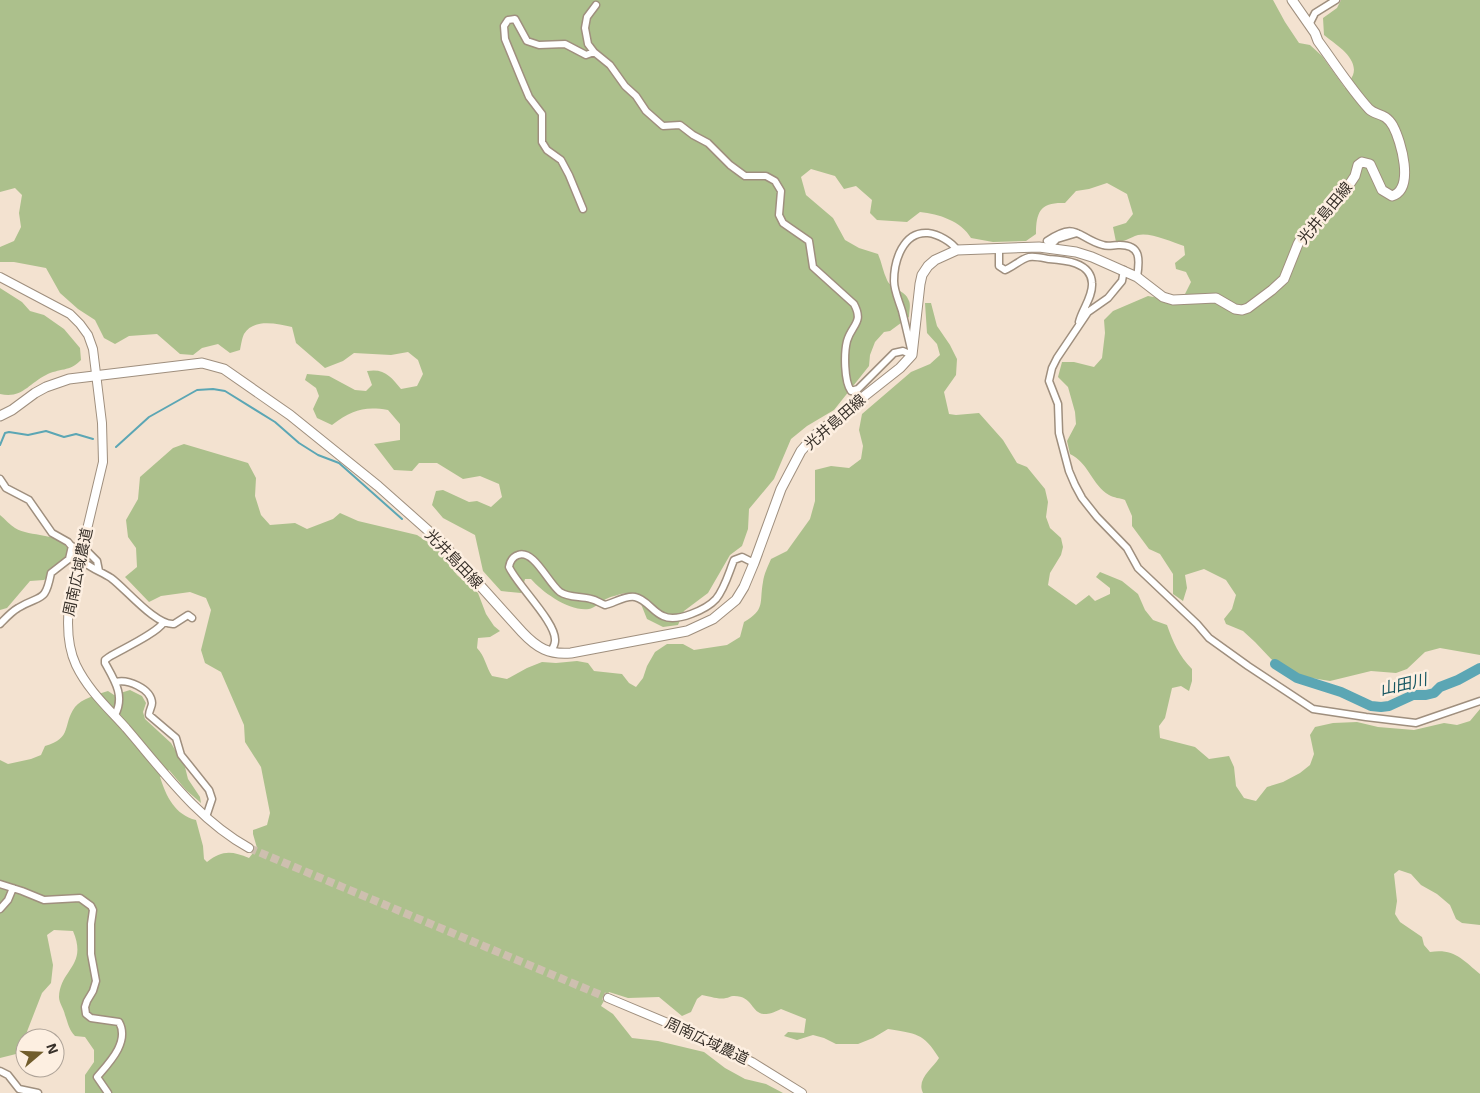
<svg xmlns="http://www.w3.org/2000/svg" width="1480" height="1093" font-family="'Exo 2','Noto Sans JP',sans-serif">
	<style>
		.green { fill: #acc08c }
		.lines { fill: none; stroke-linecap: round; stroke-linejoin: round }
		.stream { stroke: #5ba6b4; stroke-width: 2 }
		.river { stroke: #5ba6b4; stroke-width: 10 }
		.tertiary-tunnel { stroke: #cebfaf; stroke-width: 8; stroke-dasharray: 8 4; stroke-linecap: butt }
		.minor-casing { stroke: #9f8f7e; stroke-width: 9 }
		.tertiary-casing { stroke: #9f8f7e; stroke-width: 10 }
		.secondary-casing { stroke: #9f8f7e; stroke-width: 11 }
		.minor { stroke: #fff; stroke-width: 6 }
		.tertiary { stroke: #fff; stroke-width: 8 }
		.secondary { stroke: #fff; stroke-width: 9 }
		.labels { text-anchor: middle; stroke-width: 5; stroke-linejoin: round; paint-order: stroke }
		.street-label { font-size: 15px; fill: #38312a; stroke: #fdefe1 }
		.water-label { font-size: 16px; font-style: italic; fill: #175762; stroke: #fdefe1 }
	</style>
	<rect width="100%" height="100%" fill="#f3e2d0"/>
	<path class="green" d="M0 0H1273L1285 22 1299 43 1310 45 1322 56 1345 88C1348 84 1351 79 1353 75 1359 58 1335 44 1324 35L1323 18 1337 8 1341 0H1480V655L1440 648 1425 652 1407 669 1396 673 1371 671 1330 681 1305 677 1274 662 1255 642 1243 631 1226 624 1224 619 1232 609 1236 595 1226 580 1204 569 1185 575 1187 588 1183 601 1173 594V574L1160 554 1149 549 1132 526V516L1125 500C1120 498 1114 498 1109 495 1092 485 1088 462 1070 454L1067 441 1076 424 1075 412 1068 387 1058 377 1062 362H1074L1094 367 1102 358 1105 333 1104 320 1113 311 1148 296 1181 302 1191 282 1186 272 1176 269 1175 263 1185 255 1184 246C1172 242 1150 232 1138 235 1129 238 1127 241 1116 242L1113 227 1126 223 1133 214 1127 194 1107 183 1089 189 1076 191 1065 203C1041 202 1036 211 1036 234L1026 241 993 242 971 238C961 221 939 214 920 212L907 222 877 220 870 213 872 200 856 186 844 189 835 176 811 169 801 177 806 195 833 218 845 240 859 248 878 254C882 263 883 272 887 280 892 291 905 289 909 301 911 305 909 312 909 317L890 331 884 332 875 342 870 355 869 366 834 410 807 426 791 439 774 479 749 509 748 529 742 546 730 555 708 593 684 611 678 625 663 627 647 619 641 604 625 593C618 595 612 596 606 599 601 602 594 608 589 609 570 612 542 592 531 579H525L521 593 501 591 483 571 475 535 443 518 432 505 436 491 443 490 469 502 477 501 491 507 502 497 499 484 480 476 463 479 437 463H419L412 471 394 470 374 444 400 440V424L388 410C364 406 352 410 332 425L317 418 313 409 319 396 316 388 305 380 307 374 329 376 355 390 366 391 372 385 367 371C385 368 391 377 401 389L417 386 423 374 418 360 408 352 391 355 354 353 343 361 325 368 296 343 292 327C277 324 254 318 244 334 242 338 241 345 240 350L230 353 218 344 202 348 193 355 180 354 157 334 129 336 115 344 104 338 95 320 78 309 60 293 46 268 14 262H0V247L14 241 21 227 19 213 22 195 15 188 0 192Z
		M0 288 22 302 30 311 44 315 64 329 80 348 81 360C70 372 59 368 46 375 28 384 22 399 0 394Z
		M925 303H931L937 326 950 345 957 359 956 375 944 392 949 414 956 415 979 413 1003 440 1017 463 1027 467 1045 489 1048 502 1046 517 1050 528 1061 538 1063 547 1061 555 1050 573 1048 585 1076 605 1089 595 1095 601 1110 594V588L1096 577 1100 572 1122 581 1138 594 1145 610 1153 620 1167 625C1173 642 1179 656 1192 669V681L1189 691 1181 686 1172 688 1165 718 1159 726 1160 738 1195 747 1209 759 1229 756 1234 767 1236 786 1244 798 1256 801 1267 787 1283 782 1300 773 1310 765 1314 754 1310 735 1315 727 1333 723 1357 722 1378 727 1414 730 1444 723 1457 725 1470 721 1480 709V925L1462 923 1456 919 1450 905 1437 894 1421 885 1411 874 1399 870 1394 874 1397 901 1395 914 1400 922 1422 937 1424 945 1430 952C1454 948 1463 960 1480 974V1093H923C916 1079 933 1068 939 1058 923 1032 916 1034 888 1029L873 1038 858 1044H836L824 1038 813 1035 797 1040 784 1036 788 1032 804 1033 806 1019 781 1009C748 1026 759 995 733 996 731 996 728 998 726 998 719 1000 709 996 702 995L697 999 691 1012 682 1016 659 997 628 998 609 992 601 1006 613 1014 632 1038 658 1041 704 1052 725 1068 745 1079 766 1084 783 1093H85V1075L94 1062V1050L85 1037 75 1036C69 1030 68 1023 65 1015 64 1009 59 1003 59 997 60 969 88 966 73 931L54 930 47 935 53 965 51 983 42 993 21 1047 16 1054 0 1058V760L8 764 31 759 41 755 45 746C73 738 62 725 75 707 81 699 98 694 108 691L114 695 130 690 142 696 146 703 143 712 145 719 171 743 185 767 188 779 200 797 201 803 186 790 169 770 160 777C166 796 175 815 196 820L203 846 204 859 207 862C222 850 232 851 249 858L257 848 253 834V830L267 825 270 813 261 767 245 742 244 725 221 672 205 663 201 650 211 610 206 598 190 592 161 596 149 602 125 577 137 567 136 548 128 537 126 520 138 499 140 477 173 448 184 444 248 463 256 478 255 496 261 515 270 525 295 523 307 529 333 519 340 513 358 521 417 535 437 548 457 575 478 593 486 614 494 626 500 631 490 637 478 638 477 648C485 656 486 667 492 676L507 679 527 668 542 662 556 663 577 661 588 663 594 671 622 674 629 683 636 687 643 678 647 666 655 652 667 644H683L694 650 727 645 740 637 744 622C766 609 759 603 763 582 764 574 768 566 771 559L787 551 810 519 815 501V470L831 466 849 468 861 459 863 446 859 430 862 414 911 372 930 364 940 355 937 344 927 333Z
		M0 515C5 519 10 525 15 528 31 538 58 531 69 550L66 560 51 569 47 578 44 580 30 581 7 608 0 610Z"/>
	<g class="lines">
		<path class="stream" d="M0 445 5 433 9 432 28 435 46 431 64 437 76 434 93 439
			M116 447 149 417 197 390 213 389 225 391 275 422 299 443 318 455 339 463 402 519"/>
		<path class="river" d="M1275 664 1297 678 1341 692 1371 706 1381 707 1389 706 1413 695H1426L1434 693 1440 687 1458 680 1480 668"/>
		<path class="tertiary-tunnel" d="M249 848 608 998"/>
		<g class="minor-casing">
			<path id="minor" d="M596 5 587 17 585 28 588 44 594 52 610 65 625 86 636 96 646 111 663 126 680 125 693 135 708 143 730 165 745 176H766L775 181 781 191 779 215 783 223 809 241 813 267 854 304C864 323 852 324 847 341 844 353 844 381 851 391L858 389 894 353 903 351 912 355
				M1309 25 1315 13 1336 0
				M583 209 569 175 561 160 547 150 542 142V114L529 97 521 78 505 39 504 26 508 20 515 19 527 41 539 45 565 44 586 55 594 52
				M1047 241C1077 220 1077 238 1103 245 1108 247 1113 245 1118 245 1141 244 1140 259 1137 277
				M1048 248 1057 239 1077 233
				M999 249V266L1005 270C1013 267 1021 259 1029 257 1035 256 1043 258 1049 259 1064 260 1091 262 1092 283 1093 297 1082 309 1079 322
				M1124 270 1122 281 1117 287 1108 298 1088 312 1057 358 1052 368 1049 381 1058 404 1059 433 1069 471 1075 485 1082 498 1097 517 1127 548 1138 568 1197 624 1209 638 1248 666 1313 709 1366 717 1416 723 1480 701
				M911 349C908 336 905 323 902 311 899 301 894 291 894 281 894 261 903 231 928 233 938 234 952 242 957 250
				M0 479 6 488 29 500 52 533 68 542 77 553
				M83 547 97 561 99 571
				M84 562C92 569 102 572 111 578 126 589 156 626 174 624L188 615 192 618
				M0 624C5 619 11 612 18 608 41 594 45 604 51 573L69 559 72 546
				M551 652C552 649 555 645 555 641 557 623 517 585 509 567 510 561 512 557 518 555 534 549 548 583 560 592 569 598 580 596 591 599 596 600 600 603 605 605 614 603 626 595 635 597 646 599 653 612 663 616 677 623 707 609 716 599 725 588 729 572 734 560L742 557 754 563
				M116 682C127 679 151 688 152 703 152 707 149 710 149 715L176 738 181 755 209 790 212 799 206 817
				M115 715C125 696 115 681 105 663V660L109 657C122 649 156 634 164 622
				M0 884 22 891 44 900 80 898 91 906 93 910 91 924V954L96 981 93 991 87 1001 85 1007 86 1014 91 1018 119 1022C130 1042 109 1063 97 1077L108 1093
				M0 909 8 900 13 888
				M0 1071 8 1075 19 1089 38 1093"/>
		</g>
		<g class="tertiary-casing">
			<path id="tertiary" d="M0 277 70 314 80 324 88 335 93 349 102 423 103 462 69 605C67 625 67 646 76 665 88 690 108 708 126 728 163 771 198 820 249 848
				M608 998 701 1037 752 1062 802 1093"/>
		</g>
		<g class="secondary-casing">
			<path id="secondary" d="M0 416 12 410 35 393 46 387 69 379 202 363 224 369 290 415 378 486 441 542 522 632C537 648 549 655 571 653L687 631 713 619 736 600 744 587 754 563 781 489 801 451 815 435 900 368 912 355 920 284 922 275 928 266 935 260 957 250 1039 247 1076 252 1092 257 1137 277 1163 297 1173 300 1216 298 1235 309 1242 310 1248 308 1272 290 1284 279 1298 244 1303 235 1349 185 1355 176 1358 165 1362 162 1370 164 1382 190 1392 196C1415 189 1401 141 1393 126 1385 112 1376 116 1369 109 1350 88 1335 64 1318 41L1315 33 1292 0"/>
		</g>
		<use href="#minor" class="minor"/>
		<use href="#tertiary" class="tertiary"/>
		<use href="#secondary" class="secondary"/>
	</g>
	<g class="labels">
		<g class="street-label">
			<text transform="translate(1325 213) rotate(-50)" y="5">光井島田線</text>
			<text transform="translate(835 422) rotate(-41)" y="5">光井島田線</text>
			<text transform="translate(454 559) rotate(46)" y="5">光井島田線</text>
			<text transform="translate(78 572) rotate(-78)" y="5">周南広域農道</text>
			<text transform="translate(707 1041) rotate(25)" y="5">周南広域農道</text>
		</g>
		<g class="water-label">
			<text transform="translate(1403 684) rotate(-13)" y="6">山田川</text>
		</g>
	</g>
	<g transform="translate(40 1053) rotate(71)"><circle r="24" fill="#fdefe1" stroke="#aea398"/>
	<path d="M0-4L9 19L0 12L-9 19Z" fill="#715d2c"/>
	<text y="-8" font-size="14" font-weight="bold" text-anchor="middle" fill="#38312a">N</text>
	</g>
</svg>
